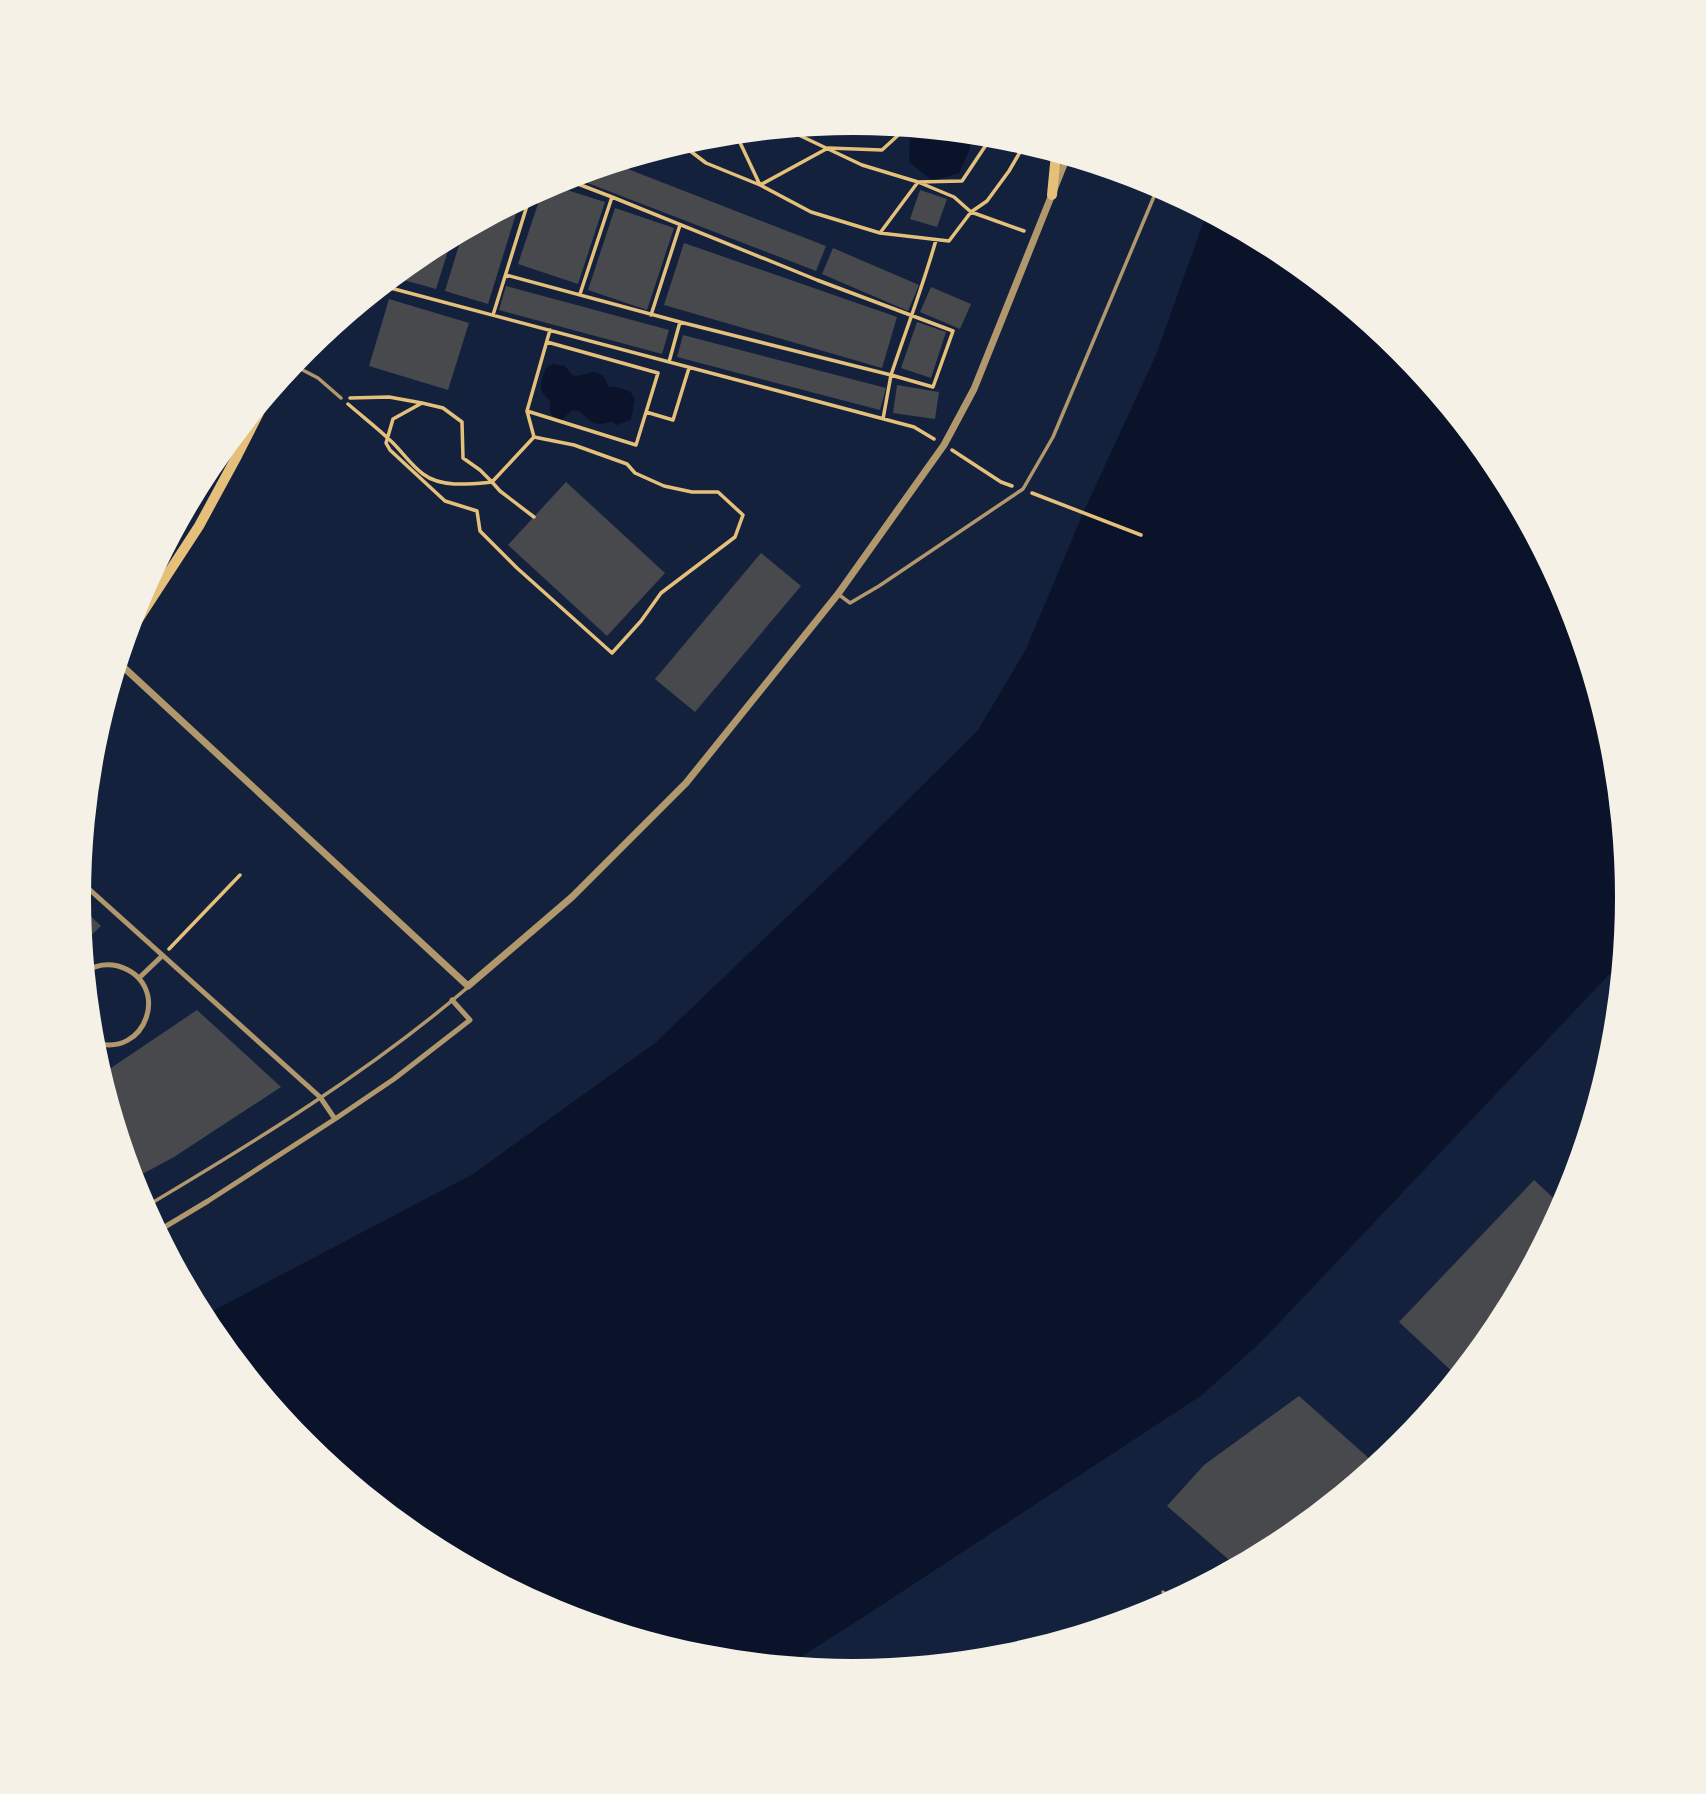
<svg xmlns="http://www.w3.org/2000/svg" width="1706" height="1794" font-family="'Crimson Pro',serif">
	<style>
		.water { fill: #0b132b }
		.building { fill: #48494c }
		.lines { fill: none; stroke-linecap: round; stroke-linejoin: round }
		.path { stroke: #e5c07b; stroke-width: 3.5 }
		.service { stroke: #b1986c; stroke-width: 3.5 }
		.pedestrian { stroke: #b1986c; stroke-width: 5 }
		.minor { stroke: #b1986c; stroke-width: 7 }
		.secondary { stroke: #e5c07b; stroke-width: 10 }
		.primary { stroke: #e5c07b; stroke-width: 10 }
	</style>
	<rect width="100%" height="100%" fill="#14213d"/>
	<path class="water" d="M917 129 973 135 969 151 959 173 933 181 909 162 910 139Z
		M1208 213 1283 253 1401 350 1497 467 1568 601 1612 746 1627 897 1621 962 1262 1341 1202 1395 862 1618 788 1665 702 1656 556 1612 423 1541 305 1444 209 1327 203 1316 473 1174 655 1043 859 848 978 730 1026 649 1083 513 1156 355 1202 226Z
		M553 364 565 366 572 375 577 376 594 372 603 375 609 387H616L630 391 635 400 631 420 617 425 612 422C594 426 592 424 580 411L572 410 562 420 554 418 550 411V401C536 389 541 383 546 368Z"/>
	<path class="building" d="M615 164 826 246 816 271 572 177Z
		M551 185 605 202 578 284 518 264 543 189Z
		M920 190 947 199 937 227 910 219Z
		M520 201 488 304 445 291 463 232Z
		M615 208 674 228 647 310 588 290Z
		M452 238 436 289 393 277 423 253Z
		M684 243 897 317 882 368 664 305Z
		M833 248 919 285 908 311 822 274Z
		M506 286 669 330 662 354 499 310Z
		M931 287 971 304 960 329 920 312Z
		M389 299 469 323 448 390 369 366Z
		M917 322 946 332 931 378 901 368Z
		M683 335 886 388 880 410 677 357Z
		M897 385 939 392 935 419 893 413Z
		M566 482 665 573 607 636 508 545Z
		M761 553 801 586 695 712 655 679Z
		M80 906 101 926 83 943 81 923Z
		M197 1010 281 1087 174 1157 133 1179 102 1074Z
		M1534 1180 1562 1206 1497 1327 1457 1376 1399 1322Z
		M1299 1396 1372 1461 1349 1487 1283 1541 1236 1566 1167 1506 1204 1465Z"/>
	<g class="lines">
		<path class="path" d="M786 129 862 165 918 182 954 197 971 212 1024 231
			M736 134 760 185 828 148 882 150 906 128
			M681 144 706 163 760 185 811 212 880 233 949 241 971 212 987 201 1009 171 1020 152 1023 143
			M565 179 612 197 817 280 953 331 933 387 891 375 883 419
			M880 233 918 182 962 181 992 136
			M506 275 680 322 891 375C906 330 923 286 936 240
			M383 286 914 427 934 439
			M580 294 612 197
			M493 315 530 196
			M651 315 680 225
			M547 342 658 373 636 445 527 411 550 330
			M669 362 680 322
			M350 398 389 397 422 403
			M348 404C363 417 379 429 393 443 403 453 411 465 423 474 441 488 471 484 492 482L500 491 534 517
			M527 411 534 437 492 482 480 470 463 458 462 422 443 408 422 403 393 419 386 443 390 450 445 501 477 511 480 531 517 568 612 653 641 621 661 593 735 537 743 515 718 492H692L664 486 635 473 627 464 574 445 534 437
			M646 412 673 420 689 368
			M952 450 1001 482 1012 486
			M1032 493 1141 535
			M169 949 240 875"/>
		<path class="service" d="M293 365 318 378 341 398
			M838 594 850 603 879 586 1023 489 1053 437 1158 187
			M145 1207C256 1141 369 1072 467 988
			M1163 1592 1172 1600"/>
		<path class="pedestrian" d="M80 881 320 1097 335 1119
			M86 971C96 965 106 963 118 966 173 982 147 1061 93 1042
			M139 978 162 956
			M158 1231 208 1201 335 1119 394 1079 470 1020 452 1000"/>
		<path class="minor" d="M119 663 468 986 572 897 686 783 838 594 944 445 974 389 1067 157"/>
		<path class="secondary" d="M126 638 199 526 237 456 267 397"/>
		<path class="primary" d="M1052 195 1056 154"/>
	</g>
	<path d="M0 0H1706V1794H0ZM91 897a762 762 0 1 1 1524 0a762 762 0 1 1-1524 0Z" fill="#f6f1e7" fill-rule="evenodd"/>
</svg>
